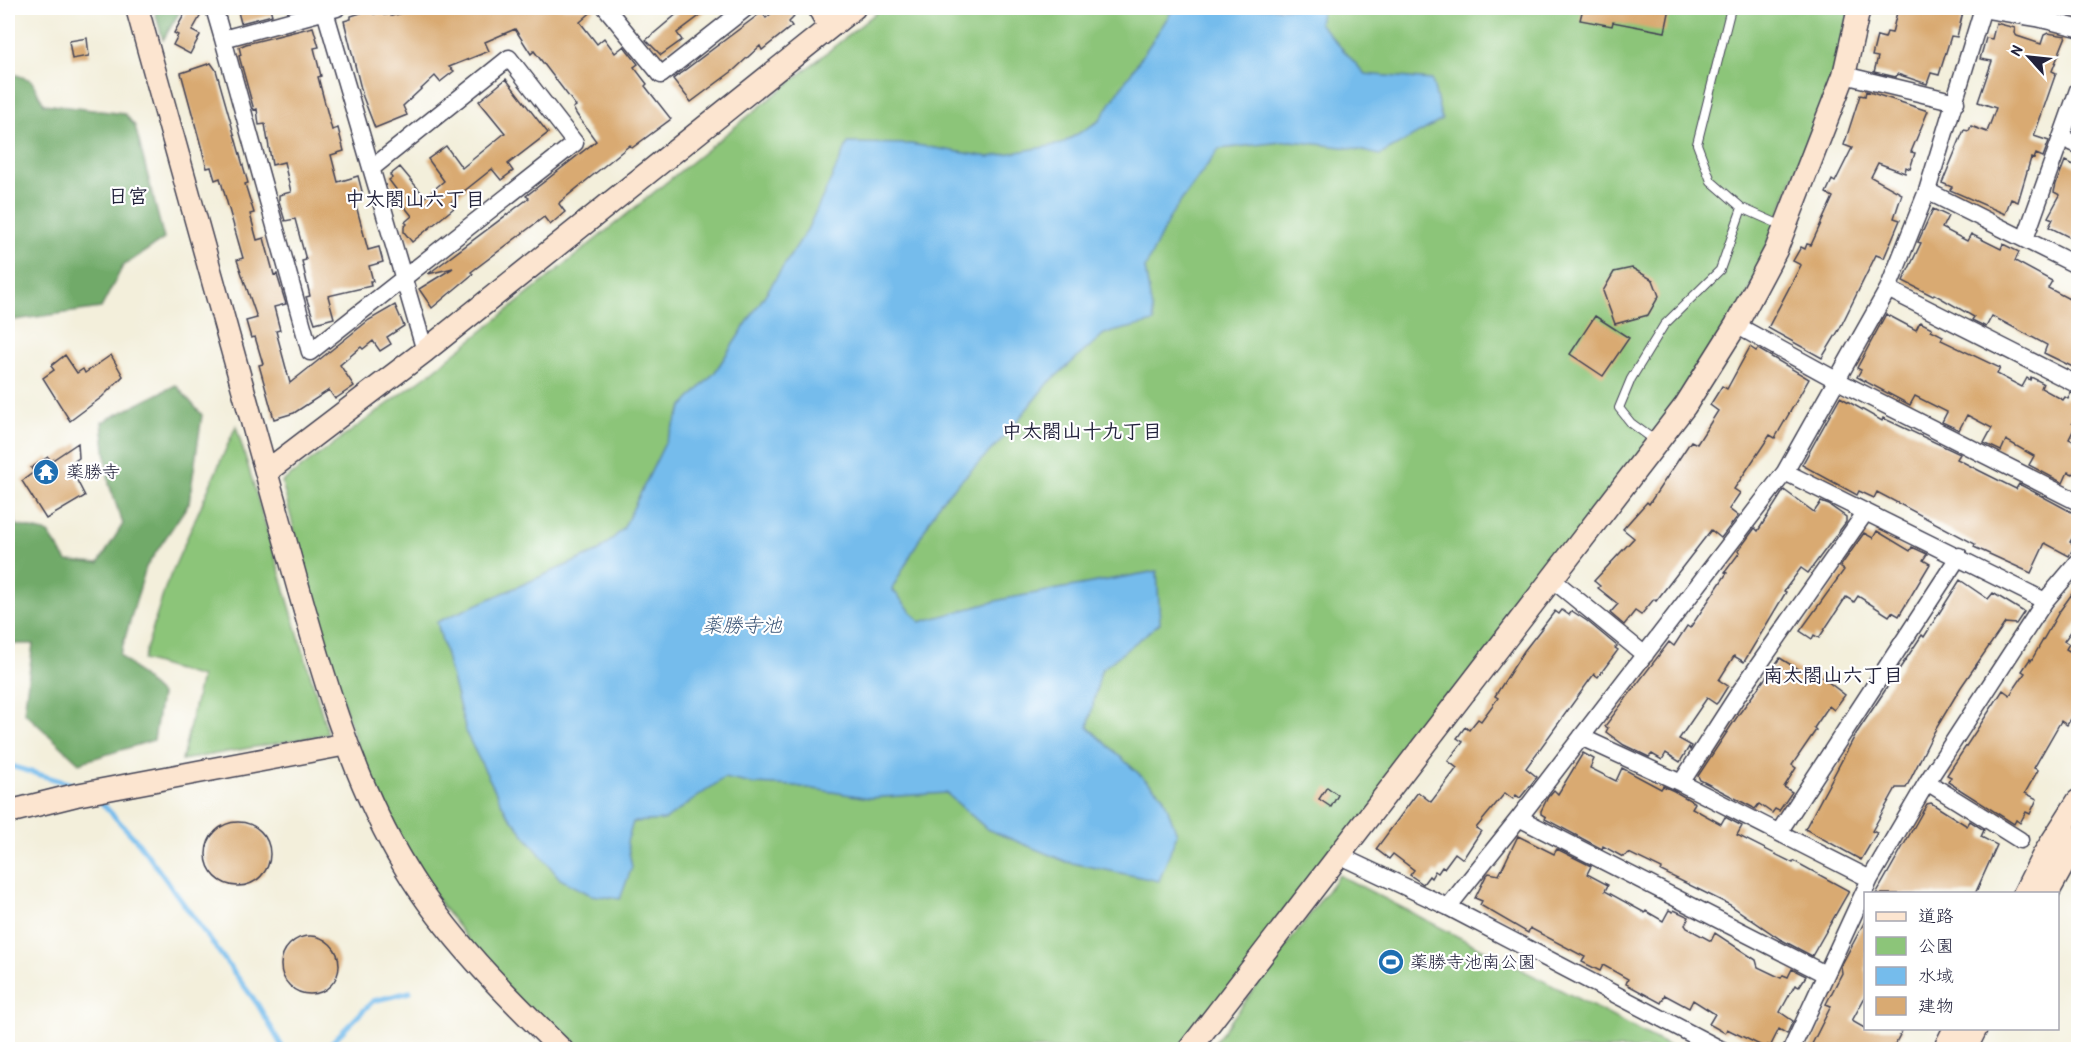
<svg xmlns="http://www.w3.org/2000/svg" width="2086" height="1057" font-family="'Patrick Hand','Klee One',sans-serif">
	<style>
		.green { fill: #8cc579; stroke: #57745a; stroke-width: 1.5 }
		.forest { fill: #71aa69; stroke: #4a6652; stroke-width: 1.5 }
		.water { fill: #75bcec; stroke: #4c6f94; stroke-width: 1.5 }
		.lines { fill: none; stroke-linecap: round; stroke-linejoin: round }
		.stream { stroke: #75bcec; stroke-width: 5 }
		.building { fill: #d9aa72 }
		.lane-casing { stroke: #414153; stroke-width: 10 }
		.street-casing { stroke: #414153; stroke-width: 19 }
		.secondary-casing { stroke: #414153; stroke-width: 25 }
		.lane { stroke: #fff; stroke-width: 8 }
		.street { stroke: #fff; stroke-width: 16 }
		.secondary { stroke: #fce5d0; stroke-width: 22 }
		.labels { text-anchor: middle; stroke-width: 4.5; stroke-linejoin: round; paint-order: stroke }
		.poi-label { font-size: 18px; fill: #22223b; stroke: #fff; text-anchor: start }
		.neighbourhood-label { font-size: 20px; font-weight: bold; fill: #22223b; stroke: #fff }
		.water-label { font-size: 20px; font-style: italic; fill: #3f5879; stroke: #fff }
	</style>
	<rect width="100%" height="100%" fill="#fff"/>
	<filter id="ink" filterUnits="userSpaceOnUse"><feTurbulence type="fractalNoise" baseFrequency=".0167" numOctaves="2"/><feDisplacementMap in="SourceGraphic" scale="12" xChannelSelector="R" yChannelSelector="G"/><feConvolveMatrix kernelMatrix="1 2 1 2 8 2 1 2 1" color-interpolation-filters="sRGB"/></filter>
	<filter id="wash" filterUnits="userSpaceOnUse"><feTurbulence type="fractalNoise" baseFrequency=".008" numOctaves="4" result="noise"/><feDisplacementMap in="SourceGraphic" scale="24" xChannelSelector="R" yChannelSelector="G"/><feGaussianBlur stdDeviation="1.35" result="paint"/><feColorMatrix in="noise" values="0 0 0 0 0 0 0 0 0 0 0 0 0 0 0 0 0 1.4 0 .05"/><feComposite in="paint" operator="in"/></filter>
	<g filter="url(#wash)">
		<rect width="100%" height="100%" fill="#f3efdb"/>
		<path class="green" d="M882 8H1859L1733 333 1190 1049H568L505 988 415 870 358 749 315 611 282 482 434 370Z
			M236 426 328 734 182 760 201 677 143 660 165 588Z
			M1339 875 1675 1049H1210Z"/>
		<path class="forest" d="M154 8H182L163 40Z
			M8 72 31 80 44 104 125 114 135 126 164 239 123 266 101 308 8 321Z
			M176 385 202 415 189 503 146 567 120 655 161 695 154 740 79 763 24 712 33 644H8V493L16 525 48 533 67 561 99 563 123 524 109 484 102 422Z"/>
		<path class="water" d="M1174 8H1322L1319 23 1365 74 1432 80 1442 120 1380 155 1350 148 1291 141 1219 149 1171 215 1145 268 1154 322 1104 334 1046 385 1007 434 940 502 892 589 920 622 1004 599 1157 571 1160 623 1101 670 1088 727 1163 796 1177 834 1159 881 1067 862 987 829 946 793 869 798 795 786 753 784 724 778 665 820 633 822 627 842 632 867 620 899 591 895 560 879 506 812 467 735 437 622 599 551 623 529 683 406 715 372 807 230 848 143 911 144 989 157 1061 144 1099 121Z"/>
		<g class="lines">
			<path class="stream" d="M8 765 77 786
				M98 799 138 842 258 1005 284 1050
				M324 1050 373 1001 410 992"/>
		</g>
		<g id="blocks">
			<path class="building" d="M188 8 202 13 192 31 200 35 190 54 173 45 178 35 174 33Z
				M237 8H270L272 15 241 23Z
				M422 8H596L580 22 597 44 604 38 615 53 624 46 638 64 634 67 647 84 645 86 671 119 632 148 630 145 560 202 559 204 565 212 550 225 544 217 471 272 473 274 432 308 419 289 453 268 428 274 529 198 526 196 596 141 577 115 573 108 576 106 534 51 531 54 515 29 485 42 489 51 449 67 454 71 440 82 435 76 403 106 407 115 375 128 363 97 344 21 351 19V16L373 9 374 14 384 11V15L390 14 391 16Z
				M673 8H710L677 33 682 40 661 55 646 40 678 13Z
				M778 8H786L794 17 789 22 792 26 762 50 760 46 734 70 691 102 673 79 762 12 766 18Z
				M1583 8H1670L1665 32 1613 22 1612 26 1580 20Z
				M1898 8 1931 11 1932 8H1943L1963 12 1957 37 1951 36 1939 75 1931 73 1927 84 1897 74 1896 77 1874 72 1878 57 1872 56 1877 36 1885 38 1887 32 1892 33Z
				M1996 23 2015 28 2014 33 2017 36 2041 44 2044 35 2048 33 2066 36 2052 71 2056 73 2034 136 2049 141 2043 157 2036 154 2034 159 2031 158 2018 202 2011 199 2005 214 1950 190 1952 187 1942 183 1964 130 1969 131 1971 126 1987 132 1996 108 1978 102 1992 61 1980 59 1986 38 1992 39Z
				M313 27 319 47 314 48 321 76 318 77 332 130 338 128 344 151 331 155 338 182 358 176 363 195 354 198 368 250 379 247 383 262 369 266 373 281H370L371 286 328 296 334 318 315 323 306 297 310 296 302 261 306 260 295 219 285 221 279 201V195L291 192 284 162 272 165 265 124 259 125 257 109 254 110 239 56 241 55 239 47 246 44Z
				M87 38 89 56 72 59 69 41Z
				M211 63 216 70 248 183 245 184 254 213 250 214 257 240 264 238 274 275 277 274 278 278 286 304 274 307 280 330 276 331 290 383 369 320 395 305 404 326 387 337 391 344 380 351 373 341 363 349 361 347 340 365 354 386 335 399 329 390 294 413 274 419 259 365 263 364 255 337 251 338 246 321 257 318 237 260 243 258 220 178 215 180 211 167 207 168 181 73Z
				M506 79 548 133 508 164 513 171 501 180 492 169 458 196 450 203 454 208 412 242 404 232V227L407 224 405 222 412 216 395 195 398 192 389 180 392 178 390 175 400 167 425 197 444 181 428 159 446 146 462 168 483 151 505 133 479 101Z
				M1866 91 1928 111 1911 152 1915 153 1910 169 1906 167 1905 173 1878 163 1871 177 1902 194 1894 218 1900 220 1884 258 1876 255 1839 330 1822 358 1768 328 1801 265 1793 261 1801 247 1805 249 1807 244 1811 245 1833 197 1826 193 1832 180 1835 182 1852 148 1844 145 1860 95 1865 96Z
				M2065 161 2079 168V242L2049 227 2053 219 2048 217 2060 195 2054 192 2056 184Z
				M1933 209 1948 216 1942 228 1967 241 1971 234 2001 249 2003 244 2019 252 2015 261 2052 281 2048 288 2079 304V370L2044 353 2047 345 1992 316 1986 327 1972 320 1974 317 1934 294 1933 296 1903 281 1921 243 1918 242Z
				M1632 268 1653 280 1659 296 1648 315 1615 324 1603 291 1614 272Z
				M1886 314 1916 330 1920 322 1932 328 1931 330 1943 336 1941 340 2000 368 1997 374 2022 387 2027 378 2030 380 2031 377 2043 383 2041 388 2063 400 2065 397 2068 399 2071 393 2079 395V410L2072 423 2076 425 2069 439 2079 444V464L2073 474 2068 472 2063 483 2029 465 2034 456 2006 440 2001 451 1984 443 1992 428 1967 415 1959 430 1942 422 1947 412 1915 396 1910 405 1857 377 1861 370 1857 368Z
				M1595 316 1629 338 1603 376 1570 354Z
				M1750 347 1756 351 1758 349 1809 379 1775 438 1770 435 1734 489 1740 493 1729 509 1738 516 1721 538 1711 530 1656 601 1654 599 1641 615 1635 611 1624 625 1610 613 1618 604 1598 588 1600 586 1594 581 1634 538 1623 529 1647 502 1649 504 1691 441 1697 444 1718 411 1710 405 1722 386 1727 389Z
				M65 355 77 373 83 369 85 373 111 355 123 376 102 397 70 421 43 378 54 370 51 366Z
				M1840 397 1882 421 1883 418 1960 454 1957 459 1980 471 2016 489 2019 484 2079 516V527L2070 542 2075 545 2069 556 2045 543 2031 573 1974 547 1975 544 1877 492 1874 498 1859 491 1857 495 1802 465Z
				M78 443 79 458 69 465 85 496 46 519 22 481 34 472 31 468 48 457 51 461Z
				M1784 490 1814 512 1821 502 1829 505 1846 517V522L1808 573 1801 568 1784 591 1786 592 1744 662 1734 656 1719 680 1728 686 1718 702 1716 704 1707 698 1679 739 1692 746 1690 750 1689 747 1680 762 1666 753 1662 760 1652 754 1649 757 1624 745 1606 732 1608 728 1605 726 1669 642 1674 646 1687 626 1690 628 1727 573 1725 572 1740 552 1738 551 1755 528 1758 531Z
				M1877 531 1910 551 1912 547 1927 554 1923 560 1930 564 1899 616 1892 612 1889 616 1858 596 1854 602 1846 597 1819 638 1814 635 1812 639 1800 631 1844 570 1840 567 1864 533 1873 538Z
				M1960 580 1988 599 1993 593 2024 612 2016 624 2005 623 1961 687 1934 732 1906 788H1896L1872 831 1877 833 1861 860 1805 829 1856 734 1922 635 1924 637Z
				M2079 584V621L2064 641 2069 644 2066 649 2079 657V707L2067 725 2061 721 2034 768 2038 770 2025 793 2037 799 2030 814 2026 812 2020 823 2016 820 2014 824 1948 782 1951 777 1947 775 2003 690 2010 695 2025 673 2022 671 2030 659 2031 661 2059 612Z
				M1562 610 1569 615 1572 611 1587 621 1617 646 1615 648 1618 650 1598 677 1594 674 1526 768 1537 777 1520 798 1516 795 1513 799 1505 793 1476 828 1481 831 1463 859 1455 853 1444 868 1442 867 1438 873 1435 871 1431 878 1429 876 1423 884 1410 875 1414 870 1393 854 1389 859 1376 849 1418 792 1431 802 1457 768 1448 761 1463 742 1457 738 1465 727 1469 730 1478 719 1481 721 1498 698 1495 696 1524 651 1555 611 1559 614Z
				M1780 658 1815 680 1819 675 1845 695 1834 710 1829 706 1814 728 1816 730 1792 765 1796 768 1784 787 1792 792 1779 811 1775 809 1772 813 1759 804 1755 809 1752 807 1700 780 1698 776 1739 714Z
				M1583 753 1594 759 1590 768 1616 781 1622 768 1661 789 1663 786 1674 791 1695 803 1692 808 1721 824 1725 817 1742 826 1737 835 1793 863 1794 861 1849 891 1812 956 1780 939 1730 905 1661 871 1662 869 1629 853 1623 857 1603 846 1602 849 1545 819 1546 817 1541 814V811L1548 797 1554 790 1558 794Z
				M1327 787 1338 795 1331 807 1319 799Z
				M1931 803 1967 826 1970 821 1984 830 1981 837 1997 845 1975 894H1876L1927 804Z
				M206 854a32 32 0 1 1 64 0a32 32 0 1 1-64 0Z
				M1518 836 1554 854 1557 849 1591 866 1587 874 1608 885 1605 891 1645 913 1646 911 1663 921 1669 910 1673 912 1674 910 1689 917 1685 925 1687 928 1711 941 1715 933 1756 960 1758 967 1781 978 1783 975 1788 977 1792 969 1806 976 1799 987 1795 985 1780 1012 1793 1021 1787 1034 1779 1029 1770 1047 1768 1045 1766 1048 1727 1029 1725 1033 1709 1024 1715 1014 1693 1000 1689 1008 1665 995 1661 1003 1626 984 1628 979 1603 965 1600 971 1582 962 1585 957 1530 928 1528 933 1480 905 1482 901 1475 898 1486 876 1489 873 1499 875Z
				M1866 919V995L1852 1021 1866 1029H1903L1892 1050H1809L1831 1006 1826 1004 1842 973 1841 966Z
				M281 965a29 29 0 1 1 58 0a29 29 0 1 1-58 0Z"/>
		</g>
	</g>
	<g filter="url(#ink)">
		<use href="#blocks" fill-opacity="0" stroke="#414153" stroke-width="1.5"/>
		<g class="lines">
			<g class="lane-casing">
				<path id="lane" d="M1731 8 1697 144 1711 181 1742 208 1785 227
					M1657 442 1631 423 1619 408 1631 379 1664 325 1720 270 1742 208"/>
			</g>
			<g class="street-casing">
				<path id="street" d="M214 8 223 39
					M324 8 425 351
					M337 8 223 39 310 352 575 143 509 58 372 168
					M606 8 661 75 746 8
					M1982 9 2037 18 2078 28
					M1844 75 1956 102
					M2062 138 2078 145
					M1927 191 2078 266
					M2025 239 2078 90
					M1888 289 2078 385
					M1736 325 1838 381 2078 502
					M1785 472 2045 601
					M1553 580 1645 655
					M1581 737 1681 783 1870 879
					M1927 782 2020 840
					M1681 783 1739 693 1865 513
					M1519 818 1825 974
					M1779 832 1959 556
					M1340 856 1448 907 1722 1050
					M1448 907 1519 818 1785 472 1888 289 1927 191 1983 8
					M1791 1050 1870 879 1927 782 2045 601 2078 562"/>
			</g>
			<g class="secondary-casing">
				<path id="secondary" d="M137 8C184 175 230 344 277 511 310 628 342 763 405 867 446 936 505 994 562 1050
					M819 8 829 26
					M266 472 425 351 854 8
					M8 812 76 795 347 744
					M2024 894 2043 856 2078 801
					M2047 894 2078 838
					M1189 1050 1685 406 1736 325 1776 250 1844 75 1859 8
					M1944 1050 1955 1028
					M1965 1050 1976 1028"/>
			</g>
			<use href="#lane" class="lane"/>
			<use href="#street" class="street"/>
			<use href="#secondary" class="secondary"/>
		</g>
	</g>
	<defs>
		<g id="temple-disc" transform="scale(1.35)"><circle r="9.5" fill="#1f6fb2" stroke="#fff"/><path d="M0-6L5-2H3V0L6.5 2.5H4V6H1.5V3h-3V6H-4V2.5H-6.5L-3 0V-2H-5Z" fill="#fff"/></g>
		<g id="stadium-disc" transform="scale(1.35)"><circle r="9.5" fill="#1f6fb2" stroke="#fff"/><path d="M0-5a6.5 5 0 1 0 0 10a6.5 5 0 1 0 0-10ZM-3.5-1.8h7v3.6h-7Z" fill="#fff"/></g>
	</defs>
	<g fill-rule="evenodd">
		<use href="#temple-disc" x="46" y="472"/>
		<use href="#stadium-disc" x="1391" y="962"/>
	</g>
	<g class="labels">
		<g class="poi-label">
			<text x="66" y="478">薬勝寺</text>
			<text x="1410" y="968">薬勝寺池南公園</text>
		</g>
		<g class="neighbourhood-label">
			<text x="128" y="203">日宮</text>
			<text x="415" y="206">中太閤山六丁目</text>
			<text x="1082" y="438">中太閤山十九丁目</text>
			<text x="1833" y="682">南太閤山六丁目</text>
		</g>
		<g class="water-label">
			<text x="742" y="632">薬勝寺池</text>
		</g>
	</g>
	<rect width="2086" height="1057" fill="none" stroke="#fff" stroke-width="30"/>
	<rect x="1864" y="892" width="195" height="138" fill="#ffffff" stroke="#a7a7b1" stroke-width="1.5"/>
	<rect x="1876" y="912" width="30" height="9" fill="#fce5d0" stroke="#a7a7b1" stroke-width="1.5"/>
	<text x="1918" y="922" font-size="18" fill="#22223b">道路</text>
	<rect x="1876" y="937" width="30" height="18" fill="#8cc579" stroke="#a7a7b1" stroke-width="1.5"/>
	<text x="1918" y="952" font-size="18" fill="#22223b">公園</text>
	<rect x="1876" y="967" width="30" height="18" fill="#75bcec" stroke="#a7a7b1" stroke-width="1.5"/>
	<text x="1918" y="982" font-size="18" fill="#22223b">水域</text>
	<rect x="1876" y="997" width="30" height="18" fill="#d9aa72" stroke="#a7a7b1" stroke-width="1.5"/>
	<text x="1918" y="1012" font-size="18" fill="#22223b">建物</text>
	<g transform="translate(2029 57) rotate(297)" stroke="#ffffff" stroke-width="4.5" paint-order="stroke">
	<path d="M0-4.5L10 22L0 15L-10 22Z" fill="#22223b"/>
	<text y="-9" font-size="16" font-weight="bold" text-anchor="middle" fill="#22223b">N</text>
	</g>
</svg>
